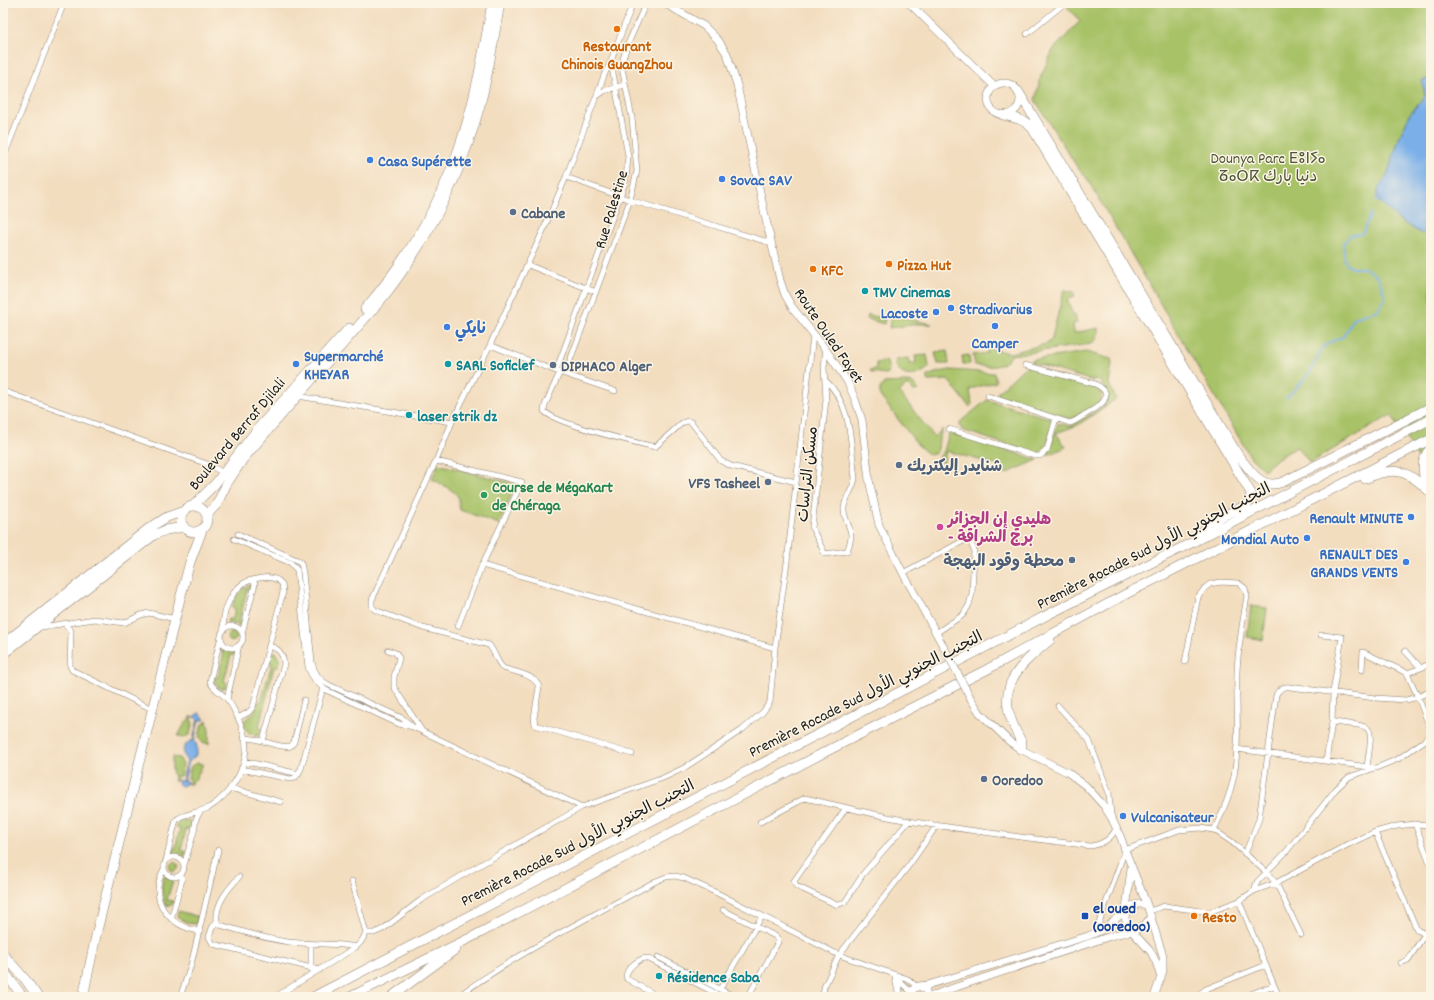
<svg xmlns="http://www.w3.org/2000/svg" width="1434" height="1000" font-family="Dekko,'Playpen Sans Arabic','Noto Sans Tifinagh',sans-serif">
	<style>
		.green { fill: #a8c268; stroke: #626f42 }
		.water { fill: #7aafe8; stroke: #4b6682 }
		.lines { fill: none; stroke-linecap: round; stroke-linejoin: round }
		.stream { stroke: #7aafe8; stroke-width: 2 }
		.street-casing { stroke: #887c6e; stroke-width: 6 }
		.secondary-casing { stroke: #887c6e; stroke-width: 8 }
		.highway-casing { stroke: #887c6e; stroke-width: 10 }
		.street { stroke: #fff; stroke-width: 5 }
		.secondary { stroke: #fff; stroke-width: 7 }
		.highway { stroke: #fff; stroke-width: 9 }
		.secondary-bridge-casing { stroke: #887c6e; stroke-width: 8; stroke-linecap: butt }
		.secondary-bridge { stroke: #fff; stroke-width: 7 }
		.food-dot { fill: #e8710a; stroke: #fcf5e5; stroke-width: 1.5 }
		.shop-dot { fill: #3f7fe0; stroke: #fcf5e5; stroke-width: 1.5 }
		.service-dot { fill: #5c6f8a; stroke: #fcf5e5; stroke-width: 1.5 }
		.culture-dot { fill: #0f9aa8; stroke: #fcf5e5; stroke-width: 1.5 }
		.leisure-dot { fill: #2e9e5b; stroke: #fcf5e5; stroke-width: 1.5 }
		.hotel-dot { fill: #d1479c; stroke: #fcf5e5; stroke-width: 1.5 }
		.transit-dot { fill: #1a4fb4; stroke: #fcf5e5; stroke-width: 1.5 }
		.labels { text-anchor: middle; stroke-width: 3; stroke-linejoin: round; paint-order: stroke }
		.food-label { font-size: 16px; font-weight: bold; fill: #c56008; stroke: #fcf5e5; text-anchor: start }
		.park-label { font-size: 16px; fill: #4d5637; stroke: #fcf5e5 }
		.shop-label { font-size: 16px; font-weight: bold; fill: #366cbe; stroke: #fcf5e5; text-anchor: start }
		.street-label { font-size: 16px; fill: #1c1c1c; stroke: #fcf5e5 }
		.service-label { font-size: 16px; font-weight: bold; fill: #4e5e75; stroke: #fcf5e5; text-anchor: start }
		.culture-label { font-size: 16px; font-weight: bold; fill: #0d838f; stroke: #fcf5e5; text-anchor: start }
		.leisure-label { font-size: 16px; font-weight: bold; fill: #27864d; stroke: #fcf5e5; text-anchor: start }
		.hotel-label { font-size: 16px; font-weight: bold; fill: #b23c85; stroke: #fcf5e5; text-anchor: start }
		.transit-label { font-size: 16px; font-weight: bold; fill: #164399; stroke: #fcf5e5; text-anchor: start }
	</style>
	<rect width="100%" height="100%" fill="#fcf5e5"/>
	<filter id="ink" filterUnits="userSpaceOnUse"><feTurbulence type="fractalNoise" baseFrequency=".025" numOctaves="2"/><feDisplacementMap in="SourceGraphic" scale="8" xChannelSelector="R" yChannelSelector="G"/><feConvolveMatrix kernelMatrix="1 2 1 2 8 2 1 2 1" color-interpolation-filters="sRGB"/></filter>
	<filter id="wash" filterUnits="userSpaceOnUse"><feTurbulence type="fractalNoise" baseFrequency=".012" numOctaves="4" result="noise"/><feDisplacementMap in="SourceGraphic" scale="16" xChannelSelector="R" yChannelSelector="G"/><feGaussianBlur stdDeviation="0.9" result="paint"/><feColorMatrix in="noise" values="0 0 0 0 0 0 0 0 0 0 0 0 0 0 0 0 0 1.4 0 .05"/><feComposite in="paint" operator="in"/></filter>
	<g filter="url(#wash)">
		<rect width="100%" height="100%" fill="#f3ddbf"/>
		<path class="green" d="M1072 3H1431V478L1391 415 1310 463 1297 447 1278 458 1264 470 1251 458 1086 177 1079 170 1035 100 1041 76 1053 50 1080 21 1067 8Z
			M1064 290 1074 292 1075 297 1067 299 1073 315H1075L1077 323 1073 324 1074 333 1098 328C1099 335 1097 340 1091 344L1011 355C1004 369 988 367 975 365L973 355 987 353V348L1010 353 1046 344 1051 341Z
			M868 315 885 319 884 324 867 319Z
			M891 316H894L932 324H918L889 328Z
			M947 351 949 364H938L935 353Z
			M1086 352 1111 359 1112 363 1109 384 1116 399 1078 425 1056 433 1066 447 1048 455 1058 423 1070 426 1073 425 1105 405C1111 393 1104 389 1099 380L1093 379V381L1030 362 1033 360Z
			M927 355 929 367C917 379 898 380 895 360L908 358 909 364 916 363 915 356Z
			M969 355 970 364H963L962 356Z
			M887 361 889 372 886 374 871 372 870 370 876 369V363Z
			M1026 366 1097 388C1102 393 1103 396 1100 402L1071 419 999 397 998 392Z
			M950 370 994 373 996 382 970 389 972 405 970 407 948 380 928 381 927 376 938 372Z
			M909 382 916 385 918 390 913 391 907 385 899 392 934 437 943 429 939 438 938 449 936 453 930 455 927 453 918 445 880 396V389L884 383Z
			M987 400 1053 419C1050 430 1049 452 1036 454L962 430 960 426V422Z
			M949 433 1038 460 1005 474 1001 466 946 451 943 464 939 457 944 451Z
			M438 464 516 484 499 524 460 510C458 505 460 501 458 497 456 491 438 482 432 479Z
			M250 585 251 587 250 590H247L239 622 243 623 241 627 233 623 227 624 228 619H233L235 608 232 607C236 596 239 590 250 585Z
			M1251 606 1267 608 1263 640 1247 637Z
			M227.5 637a4.5 4.5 0 1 1 9 0a4.5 4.5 0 1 1-9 0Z
			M222 647 228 651 235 650 234 655H231L224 681 227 683 226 687 221 689 215 684 214 677H218L224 653 221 652Z
			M275 652 280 661 278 667H274L259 727 262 729 258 736C248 734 245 731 244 721L254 712 258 702H261L272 663 269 662 270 655 272 653Z
			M192 716 191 721 193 722 190 734 184 738 178 736 184 725Z
			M207 720 209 730V744L202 742 199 737 202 724H205Z
			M172 757 179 758 183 764 180 776H177L175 782 172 770Z
			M197 763 203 764 195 780 189 785 190 779 188 778 191 766Z
			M187 820 191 822V825L189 829H186L181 850 186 852 184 857C180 853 174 851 169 855L170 849H175L180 829 176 827C177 821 181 821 187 820Z
			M169.5 867a4.5 4.5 0 1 1 9 0a4.5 4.5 0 1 1-9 0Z
			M164 876 173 880 167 900 173 901V904L169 906 165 904C161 895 161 885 164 876Z
			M178 911 196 916 198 918 196 924C190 924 182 921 177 917Z"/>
		<path class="water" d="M1431 79V225L1429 229 1422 234 1399 220 1377 199 1378 189 1387 175 1400 136 1410 114 1425 96 1422 80Z
			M199 713 202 715 205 720H199L194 741C200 747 197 758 189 761L184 781 188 782V783L182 786 179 785 177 780 182 781 187 761C180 753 183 744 193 740L198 719 193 717Z"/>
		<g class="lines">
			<path class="stream" d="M1377 202V199
				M1287 398C1295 389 1306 379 1312 369 1323 349 1318 345 1343 337L1354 318 1378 310 1385 296 1378 277 1365 268H1352L1345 262 1343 244 1350 235 1362 234 1371 213"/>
		</g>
	</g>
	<g filter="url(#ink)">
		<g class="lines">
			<g class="street-casing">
				<path id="street" d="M1027 34 1065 3
					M611 62 605 73 566 177 543 231 490 345 452 422 436 461 372 600V606L375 610 423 628 489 645C495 652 496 661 503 668 514 672 535 674 539 687L534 718 535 725 632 754
					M596 97 604 91 624 85
					M3 159 64 3
					M566 177 630 200 771 243
					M528 265 596 292
					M490 345 556 371 615 391
					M556 371 626 180 628 156 611 62 614 52 633 3
					M560 372 545 405 544 411C555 424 634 442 655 447L682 423 687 421 691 422 721 461 731 466 796 482
					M565 374 630 200 637 171 632 118 622 68 623 59 627 46 646 3
					M825 380C853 405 850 444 855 478 854 489 845 497 844 508 843 518 851 526 851 536 851 541 849 546 847 551L825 554 812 528 826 400 824 367 826 350
					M3 391 210 465 223 473
					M298 396 452 422
					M988 396 1070 423C1076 421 1081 417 1086 414 1099 407 1118 395 1095 384L1025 365
					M949 429 1035 456H1040L1047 450 1056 418
					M436 461 522 482 482 565 458 626
					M238 534 297 560 301 563 303 573 312 662C314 673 319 680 329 685L402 718 413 727
					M234 539 291 563 297 570 308 667C311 677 317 684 326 690L399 724 413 727 582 807
					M482 565 775 648
					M903 573 965 540 969 539 974 550 972 594 969 605 963 615 936 633
					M65 624 71 631 70 666 72 670 152 709
					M221 637a11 11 0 1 1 22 0a11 11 0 1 1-22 0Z
					M41 627 95 619 124 623 141 615 149 613 175 619
					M224 630C221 612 233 584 252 580L255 584 254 588 242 633
					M1321 635 1342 637 1333 692 1332 722 1326 761
					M388 650 396 653 399 658 394 677V687L422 731
					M1405 651 1421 668
					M1185 662 1198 597 1205 588 1210 584 1221 582 1238 583 1245 588 1247 596C1243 621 1238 646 1237 672 1236 705 1240 743 1234 776 1230 795 1223 812 1214 830
					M1362 670 1363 652 1407 673 1418 697 1431 731
					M1407 673 1421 668 1431 663
					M227 699 239 645
					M1058 706 1089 740 1109 793 1111 816
					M238 718 249 712 253 707 283 592 282 584C275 575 261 577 252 580
					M1332 722C1376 727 1373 722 1367 767
					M244 738C260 737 277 749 291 746L294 742 304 700
					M263 741 284 664C283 654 279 648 269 646
					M1236 749 1376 768 1398 759 1424 741 1431 732
					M244 761 299 774
					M241 769 290 779 295 778 301 769 323 688
					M230 788 281 802
					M846 808 794 881 796 886 837 905 845 902 863 874 909 821
					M760 822 805 798C840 806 874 815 909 821 969 831 1030 838 1090 846 1101 845 1112 839 1116 828
					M1415 824 1431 866
					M1375 832 1417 930 1425 934 1431 931
					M1245 854 1259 819 1276 695C1279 689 1283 686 1290 687L1375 698 1406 700 1418 697 1431 691
					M164 867a10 10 0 1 1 20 0a10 10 0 1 1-20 0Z
					M166 860 176 820C183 813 200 813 210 807 229 795 245 772 246 749 246 738 242 726 237 716 234 710 231 703 226 698 221 692 212 689 210 681L221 636
					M184 865 194 832 196 819 200 812
					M164 869C147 899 168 927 200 931
					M239 877C228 889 215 904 217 921L212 928 209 937 213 944 320 970
					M352 881 366 933
					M1254 891 1257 882 1286 852 1336 789 1349 777 1375 768
					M1239 901 1279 997
					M723 910 775 936 778 939V942L748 997
					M1149 911 1164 906 1209 912 1239 901 1254 891 1276 883 1349 844 1375 832 1397 826 1415 824 1431 825
					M171 919 182 880 181 874
					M217 921 220 925C241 931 266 939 288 942 311 945 333 942 356 947
					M1095 934 1125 850 1179 830 1200 828 1214 830 1232 842 1267 873 1276 883 1301 935
					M311 944V969
					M658 957 735 997
					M1401 963 1408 960 1425 934
					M897 979 911 992
					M720 989 762 916
					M180 997 191 965 218 850
					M275 997 356 947 361 942 366 933H374L383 929 421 900 473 869 582 807 663 778 684 768 742 730 763 712 770 702 775 648 787 562 813 335
					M457 997C519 952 589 918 656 881L666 877 675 876 684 878 717 893 839 955 908 979 917 987
					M659 997 627 979 626 976C627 968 639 958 647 958L723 997
					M823 997 824 987 839 955 910 864 937 825
					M1196 997 1206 989 1266 965
					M1243 997 1274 985"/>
			</g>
			<g class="secondary-casing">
				<path id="secondary" d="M664 3 704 26 718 40 727 54 737 85 766 220 780 280 785 295 792 307 826 350 847 381 855 399 862 420 869 480 879 525 903 573 947 653
					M909 3 994 86
					M988 99a16 16 0 1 1 32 0a16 16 0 1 1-32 0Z
					M971 699 980 713 1010 742 1020 749 1067 772 1086 786 1104 806 1111 817 1121 838 1125 850 1147 905 1163 956V971L1154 997
					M1131 868 1125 918 1128 927 1151 952 1156 962 1161 978
					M896 978 900 997
					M919 986 928 985 1088 936C1096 933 1103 930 1110 924 1123 914 1129 900 1147 905
					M911 997 912 990 919 986 926 990V997
					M930 997 944 991 1114 935C1129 931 1144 931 1151 916"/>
			</g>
			<g class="highway-casing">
				<path id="highway" d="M1018 91 1238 455C1246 465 1258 485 1273 484 1276 484 1280 483 1283 482L1431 407
					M1003 115C1015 118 1024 119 1032 128L1251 493 1250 500 1247 505C1225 515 1212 519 1197 538
					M365 309C407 260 441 203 461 142 476 97 484 49 492 3
					M1365 479C1394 466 1406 469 1429 491
					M1428 488C1422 475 1420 459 1431 448
					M193 506 215 484 259 427 349 328
					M181 519a13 13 0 1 1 26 0a13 13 0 1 1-26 0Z
					M207 515 217 504 226 485 243 459 381 300C427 242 461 176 480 105 489 72 494 37 500 3
					M3 644 148 529 167 517 184 511
					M3 654 154 535 166 530 184 527
					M1020 749 1022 745 1021 741C993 691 1011 672 1050 640
					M3 954 25 979 38 997
					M3 970 23 997
					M83 997 97 931 180 599 190 562 203 528
					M313 997 1051 613 1195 541 1431 419
					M350 997 476 935 827 751 986 670 1126 594 1431 439
					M391 997 456 949"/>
			</g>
			<use href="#street" class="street"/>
			<use href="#secondary" class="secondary"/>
			<use href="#highway" class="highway"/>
			<g class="secondary-bridge-casing">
				<path id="secondary-bridge" d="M947 653 971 699"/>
			</g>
			<use href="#secondary-bridge" class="secondary-bridge"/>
		</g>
	</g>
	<g class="food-dot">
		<circle cx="617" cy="29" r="4"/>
		<circle cx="889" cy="264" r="4"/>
		<circle cx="813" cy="269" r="4"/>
		<circle cx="1194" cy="916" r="4"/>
	</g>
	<g class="shop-dot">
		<circle cx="370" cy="160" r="4"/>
		<circle cx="722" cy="179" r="4"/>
		<circle cx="951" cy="308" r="4"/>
		<circle cx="936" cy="312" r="4"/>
		<circle cx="995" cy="326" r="4"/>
		<circle cx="447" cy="327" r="4"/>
		<circle cx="296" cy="364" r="4"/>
		<circle cx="1411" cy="517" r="4"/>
		<circle cx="1307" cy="538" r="4"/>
		<circle cx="1406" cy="562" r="4"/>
		<circle cx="1123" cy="816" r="4"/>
	</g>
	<g class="service-dot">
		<circle cx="513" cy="212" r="4"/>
		<circle cx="553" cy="365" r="4"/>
		<circle cx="899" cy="465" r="4"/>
		<circle cx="768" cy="482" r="4"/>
		<circle cx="1072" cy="560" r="4"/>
		<circle cx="984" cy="779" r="4"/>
	</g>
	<g class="culture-dot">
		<circle cx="865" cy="291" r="4"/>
		<circle cx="448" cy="364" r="4"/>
		<circle cx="409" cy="415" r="4"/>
		<circle cx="659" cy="976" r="4"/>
	</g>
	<circle class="leisure-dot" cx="484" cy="495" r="4"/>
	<circle class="hotel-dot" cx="940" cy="527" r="4"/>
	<rect class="transit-dot" x="1081" y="912" width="8" height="8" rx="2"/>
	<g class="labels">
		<g class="food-label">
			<text x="617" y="51" text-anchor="middle">Restaurant<tspan x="617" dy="18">Chinois GuangZhou</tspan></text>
			<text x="897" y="270">Pizza Hut</text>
			<text x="821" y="275">KFC</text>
			<text x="1202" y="922">Resto</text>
		</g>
		<g class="park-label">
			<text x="1268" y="163">Dounya Parc ⴹⵓⵏⵢⴰ<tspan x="1268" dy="18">ⵒⴰⵔⴽ دنيا بارك</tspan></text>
		</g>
		<g class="shop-label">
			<text x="378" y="166">Casa Supérette</text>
			<text x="730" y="185">Sovac SAV</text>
			<text x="959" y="314">Stradivarius</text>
			<text x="928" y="318" text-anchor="end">Lacoste</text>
			<text x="455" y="333">نايكي</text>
			<text x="995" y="348" text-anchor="middle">Camper</text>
			<text x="304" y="361">Supermarché<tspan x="304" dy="18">KHEYAR</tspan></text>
			<text x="1403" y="523" text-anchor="end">Renault MINUTE</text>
			<text x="1299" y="544" text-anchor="end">Mondial Auto</text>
			<text x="1398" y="559" text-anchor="end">RENAULT DES<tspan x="1398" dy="18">GRANDS VENTS</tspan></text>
			<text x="1131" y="822">Vulcanisateur</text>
		</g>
		<g class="street-label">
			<text transform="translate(610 209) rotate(-73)" y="6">Rue Palestine</text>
			<text transform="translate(830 335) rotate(56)" y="6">Route Ouled Fayet</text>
			<text transform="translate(236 433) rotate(-50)" y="6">Boulevard Berraf Djilali</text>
			<text transform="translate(806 474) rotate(-84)" y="6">مسكن التراسات</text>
			<text transform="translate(1153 545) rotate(-27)" y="6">Première Rocade Sud التجنب الجنوبي الأول</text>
			<text transform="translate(865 693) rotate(-27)" y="6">Première Rocade Sud التجنب الجنوبي الأول</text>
			<text transform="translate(577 842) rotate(-27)" y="6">Première Rocade Sud التجنب الجنوبي الأول</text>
		</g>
		<g class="service-label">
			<text x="521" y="218">Cabane</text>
			<text x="561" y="371">DIPHACO Alger</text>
			<text x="907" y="471">شنايدر إليكتريك</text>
			<text x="760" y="488" text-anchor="end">VFS Tasheel</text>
			<text x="1064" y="566" text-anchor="end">محطة وقود البهجة</text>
			<text x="992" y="785">Ooredoo</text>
		</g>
		<g class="culture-label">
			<text x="873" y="297">TMV Cinemas</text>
			<text x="456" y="370">SARL Soficlef</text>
			<text x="417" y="421">laser strik dz</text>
			<text x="667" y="982">Résidence Saba</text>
		</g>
		<g class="leisure-label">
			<text x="492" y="492">Course de MégaKart<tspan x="492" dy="18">de Chéraga</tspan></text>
		</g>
		<g class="hotel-label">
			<text x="948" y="524">هليدي إن الجزائر<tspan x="948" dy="18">- برج الشراقة</tspan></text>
		</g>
		<g class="transit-label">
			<text x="1093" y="913">el oued<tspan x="1093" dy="18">(ooredoo)</tspan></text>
		</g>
	</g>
	<rect width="1434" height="1000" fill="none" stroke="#fcf5e5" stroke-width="16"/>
</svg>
